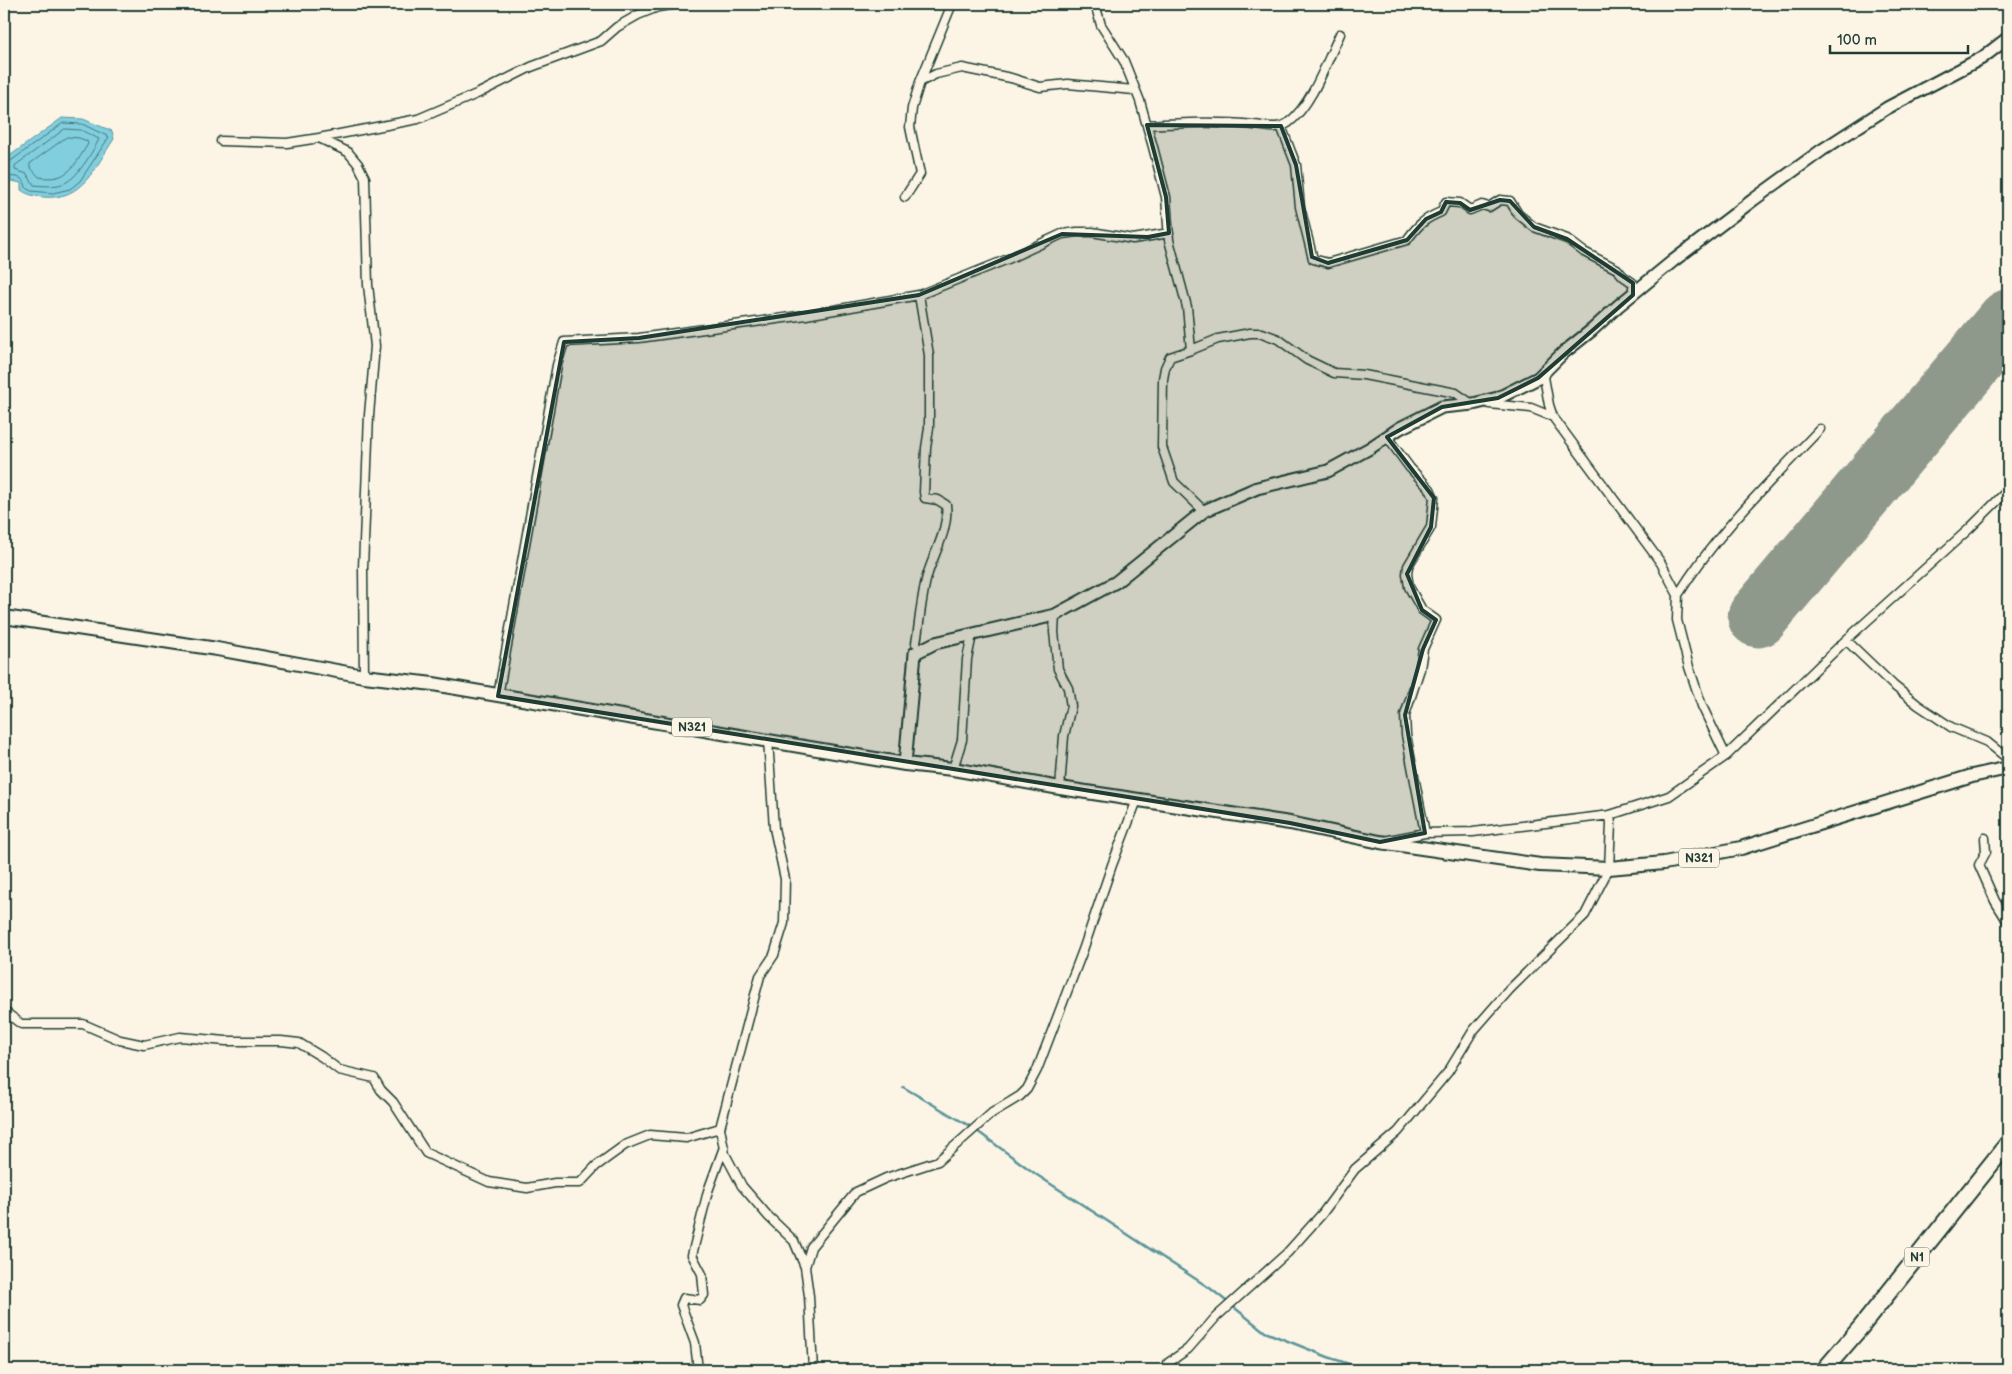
<svg xmlns="http://www.w3.org/2000/svg" width="2012" height="1374" font-family="'Balsamiq Sans',sans-serif">
	<style>
		.water { fill: #81cedf; stroke: #5a949b }
		.lines { fill: none; stroke-linecap: round; stroke-linejoin: round }
		.shore { stroke: #467778; stroke-width: 1 }
		.stream { stroke: #5a949b; stroke-width: 2.5 }
		.runway { stroke: #8e998c; stroke-width: 61 }
		.street-casing { stroke: #1f3d34; stroke-width: 11 }
		.secondary-casing { stroke: #1f3d34; stroke-width: 15 }
		.primary-casing { stroke: #1f3d34; stroke-width: 16 }
		.highway-casing { stroke: #1f3d34; stroke-width: 19 }
		.street { stroke: #fcf5e5; stroke-width: 8 }
		.secondary { stroke: #fcf5e5; stroke-width: 11 }
		.primary { stroke: #fcf5e5; stroke-width: 12 }
		.highway { stroke: #fcf5e5; stroke-width: 15 }
		.marked { fill: #1f3d34; fill-opacity: 0.2; stroke: #1f3d34; stroke-width: 4; stroke-linejoin: round }
		.labels { text-anchor: middle; stroke-width: 4; stroke-linejoin: round; paint-order: stroke }
		.shield { fill: #fcf5e5; stroke: #617469; stroke-width: 1 }
		.shield-label { font-size: 12px; font-weight: bold; fill: #1f3d34 }
	</style>
	<rect width="100%" height="100%" fill="#fcf5e5"/>
	<filter id="ink" filterUnits="userSpaceOnUse"><feTurbulence type="fractalNoise" baseFrequency=".02" numOctaves="2"/><feDisplacementMap in="SourceGraphic" scale="10" xChannelSelector="R" yChannelSelector="G"/><feConvolveMatrix kernelMatrix="1 2 1 2 8 2 1 2 1" color-interpolation-filters="sRGB"/></filter>
	<g filter="url(#ink)">
		<path class="water" d="M62 118 83 119 112 131 114 139C95 167 83 201 43 197 34 196 28 195 21 190V183L12 181 4 183V160Z"/>
		<g class="lines">
			<path class="shore" d="M65 129 81 130 99 139C96 146 91 153 87 160 70 184 64 188 34 185L27 174 15 170V166Z
				M67 137 79 138 87 141 88 144C74 166 68 182 39 177L30 167V164Z
				M4 164 8 163 63 123 82 124 109 137 80 181 70 189 53 193 31 191 26 188C25 176 14 175 4 178"/>
			<path class="stream" d="M903 1087 973 1128 1037 1175 1211 1289 1265 1332 1328 1357 1367 1370"/>
			<path class="runway" d="M1758 617 2008 320"/>
			<g class="street-casing">
				<path id="street" d="M1095 4 1101 25 1124 61 1140 101 1153 147 1166 197 1169 240 1187 307 1191 350 1170 357 1165 368 1163 379 1162 447 1174 482 1204 511
					M920 82 952 4
					M1147 125C1182 123 1219 121 1254 125 1265 126 1278 130 1288 123 1312 105 1327 61 1340 34
					M1281 126 1296 165 1300 207 1313 259 1328 263 1407 240C1418 225 1424 219 1441 212L1446 202 1460 203 1470 210 1482 205 1489 207 1500 200 1510 201 1518 214 1534 227 1567 239 1584 252 1617 269 1623 276 1633 283V295
					M319 138 418 119 479 93 531 67 601 41 617 27 638 15 658 7 678 4
					M221 141 287 143 319 138 348 152 358 164 365 178 368 285 375 346 369 415 363 568 364 676
					M905 197 920 174 910 127 912 108 920 82 936 74 962 68 1011 78 1040 87 1068 84 1134 90
					M1191 350 1218 339 1250 333H1262L1278 339 1307 360 1334 373 1364 375 1456 393 1472 404
					M1547 371 1544 377 1549 405 1553 417
					M1489 404 1531 408 1553 417 1661 563 1678 595 1677 620 1689 667 1702 706 1726 756
					M1387 437 1410 468 1430 489 1434 498 1431 527 1408 566 1407 574 1409 587 1422 610 1436 620 1423 649 1420 669 1405 715 1406 735 1425 833
					M1678 595C1716 533 1770 482 1820 429
					M1055 615 1054 632 1058 669 1068 688 1071 706 1064 736 1060 788
					M1846 640 1893 685 1918 705 1951 727 1987 742 2008 759
					M916 643C920 621 921 595 928 573 935 551 949 529 946 505L938 500 925 498 924 492 926 448 929 428V355L919 295
					M498 696 557 365 564 342 639 338 806 315 919 295 1008 259 1062 234 1077 232H1092L1133 239 1169 233
					M768 740 774 828 785 879 784 923 774 955 760 976 720 1128 725 1154 742 1186 768 1216 794 1241 805 1267
					M953 769 962 740 967 659 972 635
					M1985 838 1986 852 1979 865 1995 901 2008 922
					M1389 840 1425 833 1473 832 1610 815 1669 796 1726 756 1846 640 1969 529 2008 490
					M4 1011 21 1024H83L120 1040 144 1045 180 1037 226 1041H281L299 1043 322 1057 339 1070 374 1078 381 1090 393 1102 426 1153 489 1182 527 1188 555 1183H580L596 1166 625 1145 650 1135 686 1138 720 1128
					M698 1370 695 1343 681 1305 684 1298 700 1300 704 1295 702 1274 692 1255 708 1191 724 1147
					M813 1370 809 1296 805 1267 811 1247 856 1192 886 1178 938 1161 992 1113 1020 1096 1027 1089 1037 1070 1083 950 1112 865 1137 800
					M1167 1370 1168 1363 1188 1349 1216 1317 1287 1253 1322 1214 1355 1169 1398 1132 1448 1072 1473 1031 1509 990 1585 915 1609 868 1611 824 1610 815"/>
			</g>
			<g class="secondary-casing">
				<path id="secondary" d="M905 764 915 653 935 643 1055 615 1116 582 1204 511 1257 488 1328 471 1370 448 1400 428 1442 407 1473 404 1498 398 1538 378 1563 353 1592 330 1618 306 1673 261 1753 200 1822 150 1887 108 1982 58 2008 38"/>
			</g>
			<g class="primary-casing">
				<path id="primary" d="M4 617 217 649 364 676 433 684 905 764 953 769 1060 788 1290 823 1380 842 1540 865 1609 868 1664 863 1741 848 1972 776 2008 768"/>
			</g>
			<g class="highway-casing">
				<path id="highway" d="M1824 1370 1861 1327 2008 1143"/>
			</g>
			<use href="#street" class="street"/>
			<use href="#secondary" class="secondary"/>
			<use href="#primary" class="primary"/>
			<use href="#highway" class="highway"/>
		</g>
	</g>
	<path class="marked" d="M1147 125 1281 126 1296 165 1312 257 1328 263 1407 240 1426 219 1441 212 1446 202 1460 203 1470 210 1500 200 1510 201 1534 227 1567 239 1633 283V295L1538 378 1498 398 1442 407 1387 437 1434 498 1431 527 1407 574 1422 610 1436 620 1423 649 1405 715 1425 833 1380 842 1290 823 498 696 564 342 639 338 919 295 1062 234 1148 237 1169 233 1166 197Z"/>
	<g class="labels">
		<g class="shield">
			<rect x="672" y="717.5" width="40" height="19" rx="4"/>
			<rect x="1679" y="848.5" width="40" height="19" rx="4"/>
			<rect x="1904.5" y="1247.5" width="25" height="19" rx="4"/>
		</g>
		<g class="shield-label">
			<text x="692" y="731">N321</text>
			<text x="1699" y="862">N321</text>
			<text x="1917" y="1261">N1</text>
		</g>
	</g>
	<rect width="2012" height="1374" fill="none" stroke="#fcf5e5" stroke-width="20"/>
	<rect x="10" y="10" width="1992" height="1354" fill="none" stroke="#1f3d34" stroke-width="2" filter="url(#ink)"/>
	<path d="M1830 45v8h138v-8" fill="none" stroke="#1f3d34" stroke-width="2.5"/>
	<text x="1837" y="45" font-size="15" fill="#1f3d34" stroke="#fcf5e5" stroke-width="4" paint-order="stroke">100 m</text>
</svg>
